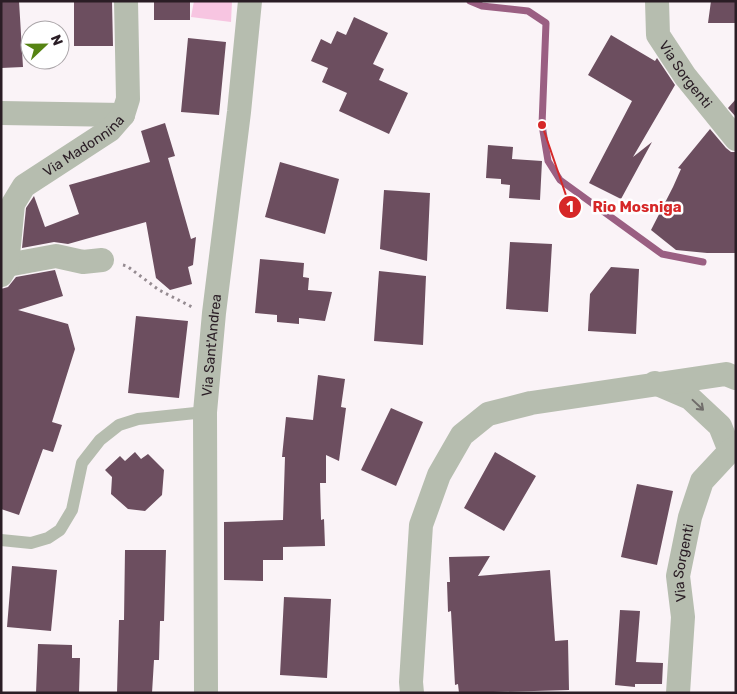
<svg xmlns="http://www.w3.org/2000/svg" width="737" height="694" font-family="Rubik,sans-serif">
	<style>
		.green { fill: #f7c5e1 }
		.lines { fill: none; stroke-linecap: round; stroke-linejoin: round }
		.stream { stroke: #9a5f82; stroke-width: 7 }
		.building { fill: #6c4e5f }
		.path { stroke: #958b91; stroke-width: 3; stroke-dasharray: 2.5 4; stroke-linecap: butt }
		.service { stroke: #b6bdaf; stroke-width: 12 }
		.minor { stroke: #b6bdaf; stroke-width: 24 }
		.oneway { stroke: #706d6a }
		.labels { text-anchor: middle; stroke-width: 5; stroke-linejoin: round; paint-order: stroke }
		.street-label { font-size: 14px; fill: #2a1d25; stroke: #fff }
		.leader { fill: none; stroke: #d62828; stroke-width: 2 }
		.callout-dot { fill: #d62828; stroke: #fff; stroke-width: 2 }
		.mark-label { font-size: 15px; text-anchor: middle; font-weight: bold; fill: #fff }
		.callout-label { font-size: 15px; text-anchor: middle; font-weight: bold; fill: #d62828; stroke: #fff; stroke-width: 5; stroke-linejoin: round; paint-order: stroke }
	</style>
	<rect width="100%" height="100%" fill="#faf3f7"/>
	<path class="green" d="M194 1H232L231 22 191 17Z"/>
	<g class="lines">
		<path class="stream" d="M470 1 482 6 528 11 546 23 542 125 548 161 560 180 662 254 703 262"/>
	</g>
	<path class="building" d="M1 1H19L23 67 1 68Z
		M74 1H112L113 46H74Z
		M154 1H190V20H154Z
		M711 1H736V23H708Z
		M354 17 388 33 373 64 384 69 379 80 408 93 389 134 339 111 347 93 322 82 328 68 311 61 321 39 331 44 337 31 346 35Z
		M611 35 655 61 657 58 675 85 633 157 652 142 621 199 589 183 632 101 588 75Z
		M188 38 226 42 219 115 181 112Z
		M736 99V117L728 108Z
		M165 123 175 156 168 158 191 239 196 237 193 265 188 267 192 284 170 290 156 278 146 222 68 244 54 242 22 248 26 208 34 196 45 227 79 214 69 185 150 162 141 131Z
		M710 129 726 148 731 152H736V253H707L676 250 651 230 673 187 681 169 678 168Z
		M488 145 513 147 512 159 542 161 540 200 509 198 510 185 501 184V179L486 178Z
		M280 162 339 179 325 234 265 217Z
		M384 190 430 193 427 261 380 249Z
		M510 242 552 244 548 312 506 309Z
		M260 259 304 263 303 277 309 278 308 290 332 292 325 321 299 318V324L277 322V315L255 313Z
		M611 267 639 269 636 334 588 331 590 294Z
		M55 270 63 296 18 310 68 324 75 349 52 422 62 425 53 452 43 449 19 515 1 509V289L8 287 16 277Z
		M379 271 426 276 423 345 374 341Z
		M136 316 188 321 179 398 128 393Z
		M318 375 345 379 341 407 346 408 339 461 326 455V483H320L321 520 324 519 325 546 283 547V560H263V581L224 580V522L283 520 285 457H282L286 417 313 420Z
		M391 408 423 422 396 486 361 470Z
		M135 452 141 459 148 454 164 470 162 495 145 511 128 509 111 494 112 477 105 470 120 456 125 461Z
		M495 452 536 476 504 531 464 508Z
		M637 484 673 491 657 565 621 557Z
		M125 550H166L164 621H160L159 660H154L152 693H117L119 620H124Z
		M490 556 478 576 550 570 555 641 568 640 569 690 459 693 458 684 455 685 451 611 448 612 447 582H450L449 557Z
		M12 566 57 570 51 631 7 627Z
		M284 597 331 599 327 678 280 675Z
		M620 610 640 611 636 662 663 663 662 684H635V687L615 685Z
		M38 644 72 645V658H80L79 693H36Z"/>
	<g class="lines">
		<path class="path" d="M123 265 127 266 159 290 192 307"/>
		<path class="service" d="M1 540 31 543 48 538 60 530 72 510 82 463 100 440 119 425 138 419 205 412"/>
		<g class="minor">
			<path id="s1" d="M657 1 658 35 685 76 736 139"/>
			<path d="M1 113 123 115"/>
			<path d="M7 265 56 256 83 262 102 260"/>
			<path id="s2" d="M1 275 7 265 13 204 24 186 110 130 123 115 128 99 126 1"/>
			<path d="M655 383 690 398 720 426 730 451"/>
			<path id="s3" d="M206 693 205 412 214 313 239 112 250 1"/>
			<path d="M412 693 411 682 421 525 439 475 462 435 488 414 531 403 726 374 736 378"/>
			<path id="s4" d="M678 693 683 617 678 576 690 517 702 481 730 451 736 448"/>
		</g>
	</g>
	<defs><path id="oneway-shaft" d="M-6 0H5M1.5-3L5.5 0L1.5 3" fill="none" stroke-width="1.6" stroke-linecap="round" stroke-linejoin="round" transform="scale(1.25)"/></defs>
	<use class="oneway" href="#oneway-shaft" transform="translate(698 405) rotate(43)"/>
	<g class="labels">
		<g class="street-label">
			<text dy="5" stroke="none"><textPath href="#s1" startOffset="82">Via Sorgenti</textPath></text>
			<text dy="5" stroke="none"><textPath href="#s2" startOffset="166">Via Madonnina</textPath></text>
			<text dy="5" stroke="none"><textPath href="#s3" startOffset="348">Via Sant'Andrea</textPath></text>
			<text dy="5" stroke="none"><textPath href="#s4" startOffset="131">Via Sorgenti</textPath></text>
		</g>
	</g>
	<path class="leader" d="M542 125L570 207"/>
	<g class="callout-dot">
		<circle cx="542" cy="125" r="5"/>
		<circle cx="570" cy="207" r="12"/>
	</g>
	<g class="mark-label">
		<text x="570" y="212">1</text>
	</g>
	<g class="callout-label">
		<text x="637" y="212">Rio Mosniga</text>
	</g>
	<rect width="737" height="694" fill="none" stroke="#2a1d25" stroke-width="5"/>
	<g transform="translate(45 45) rotate(68)"><circle r="24" fill="#ffffff" stroke="#aaa5a8"/>
	<path d="M0-4L9 19L0 12L-9 19Z" fill="#568413"/>
	<text y="-8" font-size="14" font-weight="bold" text-anchor="middle" fill="#2a1d25">N</text>
	</g>
</svg>
